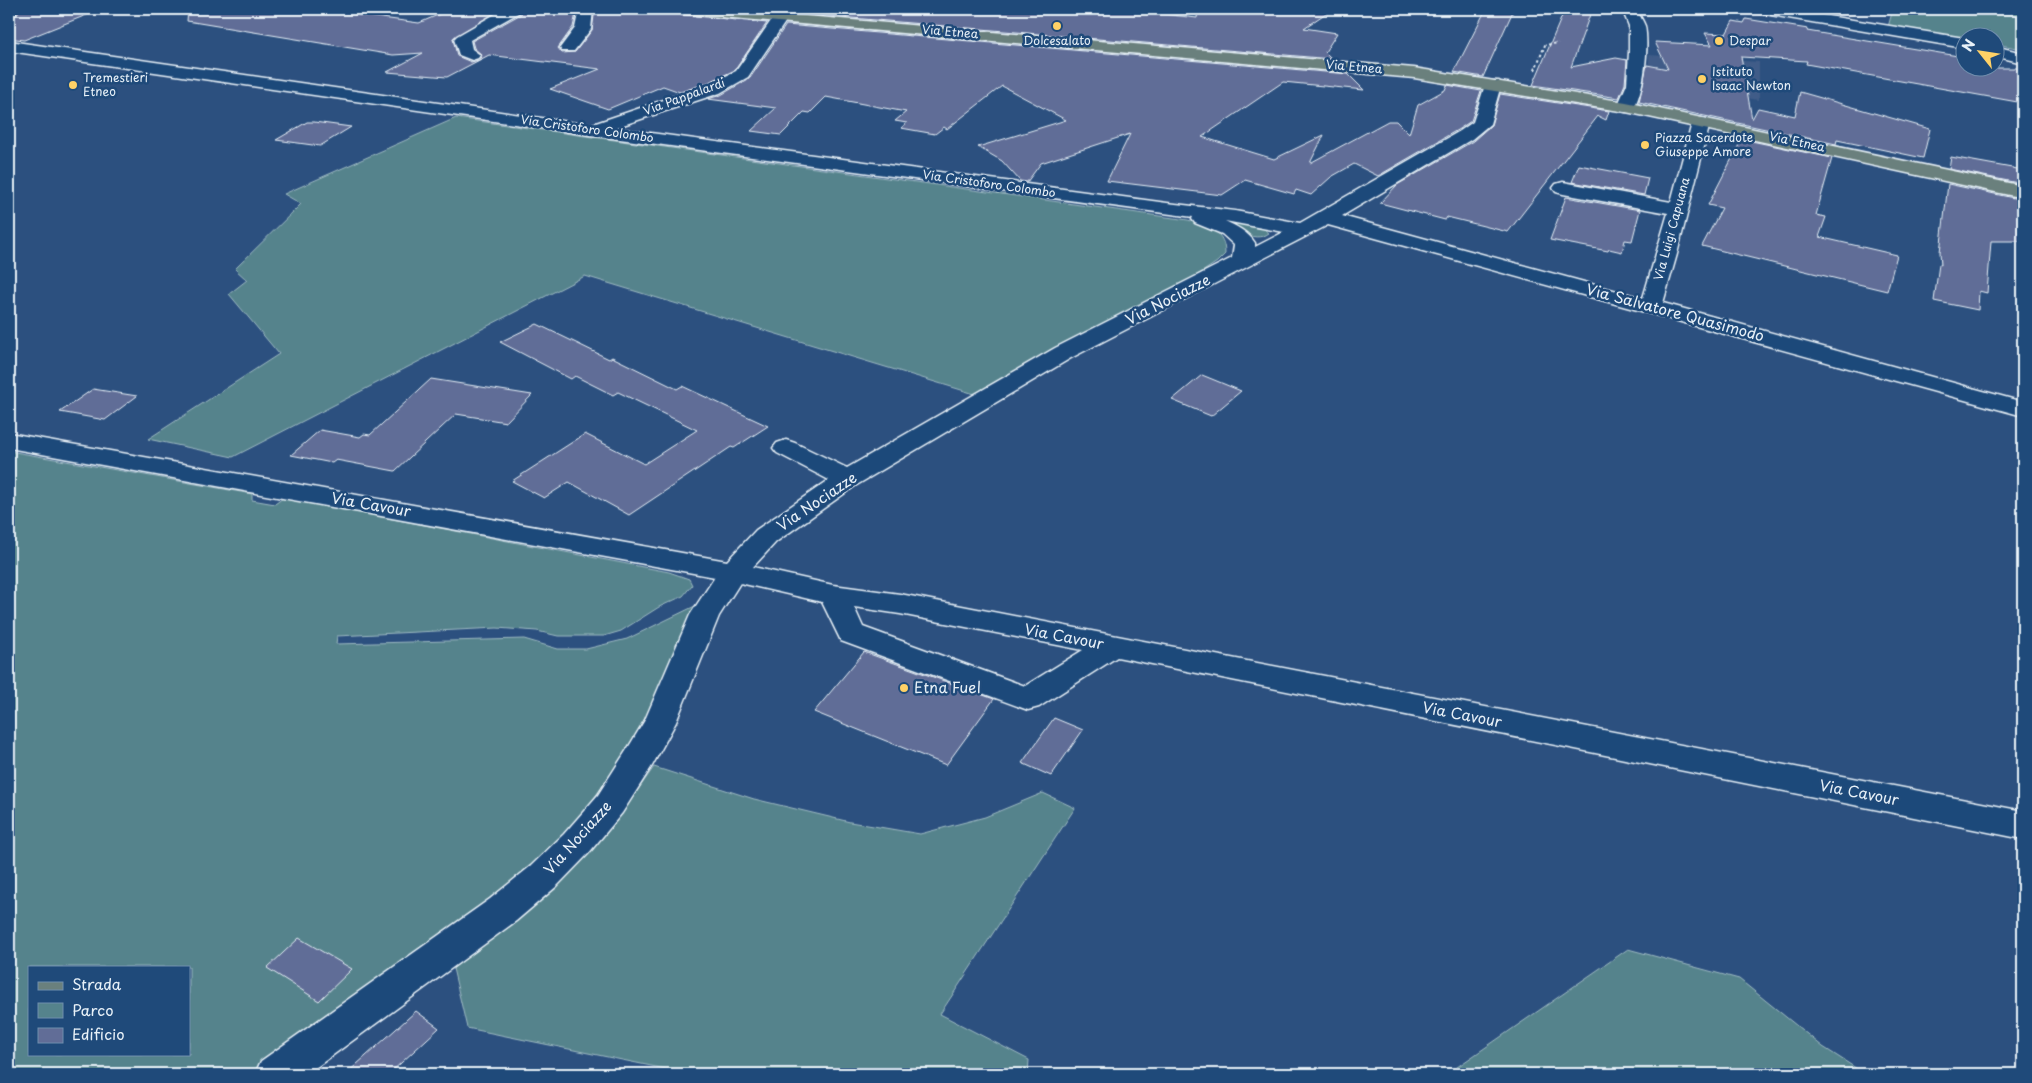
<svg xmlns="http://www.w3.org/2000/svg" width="2032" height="1083" font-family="'Playpen Sans',sans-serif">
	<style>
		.built { fill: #3f5c88 }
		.green { fill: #55838c; stroke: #9ebac2; fill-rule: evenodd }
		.building { fill: #616d97; stroke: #e8f1f8 }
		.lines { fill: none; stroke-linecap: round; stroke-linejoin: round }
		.minor-casing { stroke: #e8f1f8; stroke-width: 3 }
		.major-casing { stroke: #e8f1f8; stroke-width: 3 }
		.path { stroke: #e8f1f8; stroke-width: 2; stroke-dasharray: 2.5 2.5; stroke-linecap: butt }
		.minor { fill: #1f4a7a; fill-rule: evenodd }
		.major { fill: #6a807d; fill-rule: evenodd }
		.poi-dot { fill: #ffd166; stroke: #1f4a7a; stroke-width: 2 }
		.labels { text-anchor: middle; stroke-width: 5; stroke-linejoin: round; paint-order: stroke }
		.far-street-label { font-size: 12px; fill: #e8f1f8; stroke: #1f4a7a }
		.far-poi-label { font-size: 12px; fill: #e8f1f8; stroke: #1f4a7a; text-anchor: start }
		.street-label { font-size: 15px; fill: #e8f1f8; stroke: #1f4a7a }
		.poi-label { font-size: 15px; fill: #e8f1f8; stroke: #1f4a7a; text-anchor: start }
	</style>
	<rect width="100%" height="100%" fill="#2c507f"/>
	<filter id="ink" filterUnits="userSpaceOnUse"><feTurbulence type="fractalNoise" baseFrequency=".02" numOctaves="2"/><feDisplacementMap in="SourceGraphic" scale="10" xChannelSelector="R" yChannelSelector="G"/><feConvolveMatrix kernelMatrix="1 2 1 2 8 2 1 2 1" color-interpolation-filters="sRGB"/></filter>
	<g filter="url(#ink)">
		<path class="built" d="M1649 55 1759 62V100L1707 92H1673L1641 87 1646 78 1648 77Z"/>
		<path class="green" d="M1893 9H2023V49L1995 44 1994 38H1964V39L1888 27Z
			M456 118 1188 220C1208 226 1225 230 1225 254L1217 262 1187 282 978 395 585 276 233 457 148 439 279 354 229 294 247 280 235 269 301 204 284 194Z
			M1216 219 1260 226 1269 233C1254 245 1229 226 1216 219Z
			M9 451 252 494V500L275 504 283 498 669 572 689 579 692 585 683 596 659 607 621 631 604 636H558L537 631 497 628 337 636 336 644 524 639 558 649H586L627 639 695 606 662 685 632 745 571 830 527 874 253 1074H9ZM29 967H189V1054H29Z
			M654 767 754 799 850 822 920 834 985 817 1043 793 1075 808 940 1014 1029 1060 1028 1074H690L467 1028 452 964C494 936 535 906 572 871 604 841 629 802 654 767Z
			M1628 949 1739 979 1823 1047 1865 1074H1447Z"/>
		<path class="building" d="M20 9H99V10L24 40 9 38V16L17 14Z
			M188 9H329L330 11 419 23 452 9H501L453 38 457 56 471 62 479 60 482 55 474 48 472 41 521 14 524 9H577L573 27 558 48 562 53 575 52 592 30 595 9 656 12 767 23 735 70 707 83 680 92 663 86 608 109 550 89 600 69 489 55 447 77 387 72 423 53 393 55 187 21Z
			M773 9H1121L1197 18 1198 9H1332L1304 28 1337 33 1325 52 1332 59 770 11Z
			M1486 9 1513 11 1483 77 1454 72Z
			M1565 9H1592L1571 67 1616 58 1627 60 1625 84 1619 98 1533 85Z
			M1746 19 1808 29 1807 31 1964 57V68H2023V103L1806 64 1807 61 1741 57 1752 119 1758 108 1795 116 1800 92 1930 129 1923 158 1837 140 1836 144 1639 102 1647 65 1668 69 1655 42 1712 45 1705 33 1726 34 1733 21 1744 23Z
			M786 25 1348 74 1364 90 1283 82 1202 137 1274 159 1324 135 1310 163 1388 121H1396L1409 134 1418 105 1445 90 1447 85 1481 91 1471 121 1459 129 1378 176 1354 164 1331 177 1311 195 1296 190 1294 194 1245 180 1222 195 1107 181 1130 134 1041 163 1027 182 1020 181 1002 161 978 147 1066 120 1002 86 947 129 944 127 935 134 901 128 907 123 895 121 906 112 826 97 810 113 804 112 781 135 751 131 776 108 708 99 721 95 750 78Z
			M1500 94 1609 111 1606 120 1598 116 1508 232 1447 217 1445 220 1380 203 1397 185 1473 141 1491 125Z
			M307 122H314L351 127 320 146 276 140Z
			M1742 139 1832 158 1816 215 1826 217 1819 237 1897 255 1887 291 1702 246 1722 208 1708 205Z
			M1951 157 2023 170V184L1949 169Z
			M1579 165 1648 178 1644 195 1572 182Z
			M1948 184 2023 200V241H1991L1987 293 1979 291 1978 310 1934 301 1939 264 1941 265 1940 252Z
			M1566 197 1640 210 1632 241 1625 240 1622 252 1609 249 1608 251 1550 240Z
			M537 324 609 359 612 357 677 389 682 386 768 426 734 448 731 447 629 515 569 482 544 498 512 481 585 434 644 464 697 430 618 392 613 395 575 376 571 379 500 342Z
			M1202 375 1241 391 1211 416 1172 400Z
			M431 379 532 395 506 422 456 414 395 471 336 460 332 463 291 455 320 430 360 437 364 434 370 435Z
			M93 389 137 396 105 420 60 412Z
			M864 652 994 699 946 765 814 712Z
			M1054 718 1083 730 1051 776 1022 763Z
			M299 938 352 969 319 1001 267 968Z
			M416 1011 439 1028 389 1074H346Z"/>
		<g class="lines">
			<g class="minor-casing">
				<path id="minor" d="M504 9H522L520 12 470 40 472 49 480 55 478 58 472 60 459 55 454 39 457 36Z
					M579 9H593L591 29 574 51H562L560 48 575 28Z
					M1622 9H1636C1639 14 1643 21 1645 26 1649 47 1644 93 1632 111L1626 112 1620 111 1617 107 1627 84 1629 52V26Z
					M1752 9H1785L1964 38V48L1759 13 1754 12Z
					M780 13 785 15 788 18 748 77 720 93 614 128 1167 203 1235 211 1300 223 1460 131 1473 122 1485 85 1487 81H1499L1501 85 1490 124 1472 139 1342 216 1643 298 1668 213 1563 194 1556 192 1553 188 1556 184 1563 182 1671 202 1692 123 1695 119 1701 118 1707 119 1710 123 1677 254 1663 303 2023 402V416L1328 225 1071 358 855 486 776 542 753 567 833 585 900 594 2023 811V839L1117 657 1039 707 1028 710 841 641 822 602 740 583 719 616 676 722 652 766 622 813 588 854 557 886 516 921 307 1074H255L261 1061 490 899 531 866 564 834 598 795 628 748 645 720 690 615 715 577 9 448V433L727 561 756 530 829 480 777 453 773 448 777 443 786 440 795 443 847 468 1055 348 1232 258 1234 245 1222 234 1195 223 1192 219 1193 217 590 135 9 51V41L590 125 708 85 736 71 775 15ZM1225 221 1284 232 1255 247V243C1248 232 1236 226 1225 221ZM854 607 900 614 1083 650 1025 686 863 627Z
					M1994 46 2023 53V63L1994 56Z"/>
			</g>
			<g class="major-casing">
				<path id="major" d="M9 9H18L16 12 9 14Z
					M668 9H724L1414 68 1626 102 2023 186V198L1626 112 1414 78 675 13 670 12Z"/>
			</g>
			<path class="path" d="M1535 70 1545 45 1558 43"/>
			<use href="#minor" class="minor"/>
			<use href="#major" class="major"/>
		</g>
	</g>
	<g class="poi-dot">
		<circle cx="1057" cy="26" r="5"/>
		<circle cx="1719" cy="41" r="5"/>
		<circle cx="1702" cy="79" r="5"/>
		<circle cx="73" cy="85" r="5"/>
		<circle cx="1645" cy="145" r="5"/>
		<circle cx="904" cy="688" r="5"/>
	</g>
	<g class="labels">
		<g class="far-street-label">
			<text transform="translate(950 32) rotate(5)" y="4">Via Etnea</text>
			<text transform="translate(1354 67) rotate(5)" y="4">Via Etnea</text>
			<text transform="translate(684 97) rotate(-20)" y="4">Via Pappalardi</text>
			<text transform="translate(587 129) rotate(8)" y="4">Via Cristoforo Colombo</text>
			<text transform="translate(1797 142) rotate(12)" y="4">Via Etnea</text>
			<text transform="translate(989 184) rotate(8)" y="4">Via Cristoforo Colombo</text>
			<text transform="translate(1672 229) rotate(-75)" y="4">Via Luigi Capuana</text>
		</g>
		<g class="far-poi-label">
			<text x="1057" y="45" text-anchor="middle">Dolcesalato</text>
			<text x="1729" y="45">Despar</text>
			<text x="1712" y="76">Istituto<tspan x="1712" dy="14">Isaac Newton</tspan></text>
			<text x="83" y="82">Tremestieri<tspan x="83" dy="14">Etneo</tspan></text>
			<text x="1655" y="142">Piazza Sacerdote<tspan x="1655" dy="14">Giuseppe Amore</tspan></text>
		</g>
		<g class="street-label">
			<text transform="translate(1168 300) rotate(-27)" y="5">Via Nociazze</text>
			<text transform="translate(1675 313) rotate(15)" y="5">Via Salvatore Quasimodo</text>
			<text transform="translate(817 502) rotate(-34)" y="5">Via Nociazze</text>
			<text transform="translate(371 505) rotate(10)" y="5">Via Cavour</text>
			<text transform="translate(1064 637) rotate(11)" y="5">Via Cavour</text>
			<text transform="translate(1462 715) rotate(11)" y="5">Via Cavour</text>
			<text transform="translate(1859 793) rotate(11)" y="5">Via Cavour</text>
			<text transform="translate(578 838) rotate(-48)" y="5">Via Nociazze</text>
		</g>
		<g class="poi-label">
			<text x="914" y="693">Etna Fuel</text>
		</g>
	</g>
	<rect width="2032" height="1083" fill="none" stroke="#1f4a7a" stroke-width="30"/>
	<rect x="15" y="15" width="2002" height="1053" fill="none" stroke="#e8f1f8" stroke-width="2" filter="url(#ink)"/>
	<rect x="28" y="966" width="162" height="90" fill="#1f4a7a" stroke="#6f8dac"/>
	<rect x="38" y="982" width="25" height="8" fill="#6a807d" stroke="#6f8dac"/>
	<text x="72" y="990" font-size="15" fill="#e8f1f8">Strada</text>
	<rect x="38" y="1003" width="25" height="15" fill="#55838c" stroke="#6f8dac"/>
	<text x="72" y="1016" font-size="15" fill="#e8f1f8">Parco</text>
	<rect x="38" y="1028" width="25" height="15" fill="#616d97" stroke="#6f8dac"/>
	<text x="72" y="1040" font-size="15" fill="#e8f1f8">Edificio</text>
	<g transform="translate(1980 52) rotate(300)"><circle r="24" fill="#1f4a7a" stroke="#6f8dac"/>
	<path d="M0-4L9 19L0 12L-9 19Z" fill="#ffd166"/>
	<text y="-8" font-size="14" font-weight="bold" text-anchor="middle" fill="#e8f1f8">N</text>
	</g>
</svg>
